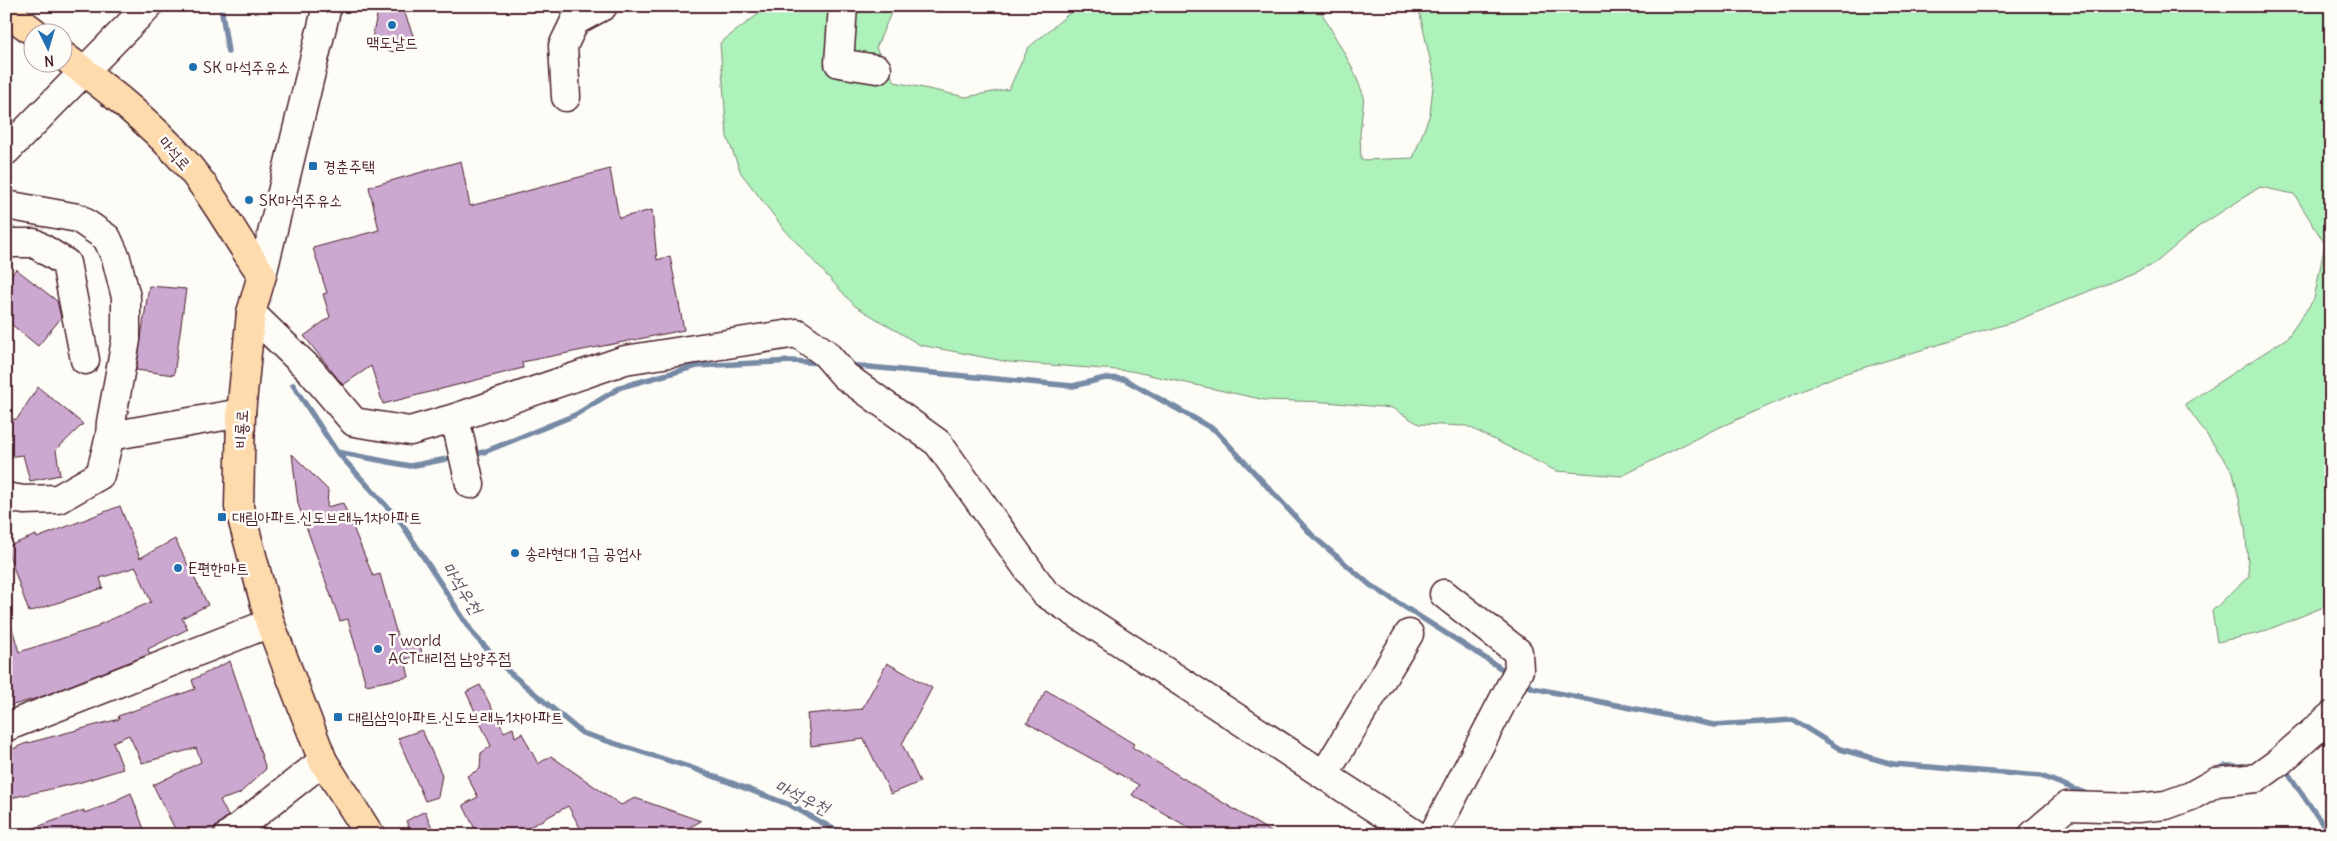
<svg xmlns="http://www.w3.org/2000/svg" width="2337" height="841" font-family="Delius,'Poor Story',sans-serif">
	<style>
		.green { fill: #adf1bb; stroke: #7c8873 }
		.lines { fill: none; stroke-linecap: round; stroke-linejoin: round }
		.stream { stroke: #778aa5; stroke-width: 5.5 }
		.building { fill: #cca8d1; stroke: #4a1f2b }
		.minor-casing { stroke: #4a1f2b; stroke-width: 31 }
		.major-casing { stroke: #4a1f2b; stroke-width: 31 }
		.minor { stroke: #fdfcf7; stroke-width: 28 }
		.major { stroke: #fedbac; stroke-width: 28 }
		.poi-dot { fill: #1f6fb2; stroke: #fdfcf7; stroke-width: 2 }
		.labels { text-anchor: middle; stroke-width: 5; stroke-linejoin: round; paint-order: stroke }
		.poi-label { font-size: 16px; fill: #4a1f2b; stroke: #fdfcf7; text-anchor: start }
		.street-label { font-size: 16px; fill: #4a1f2b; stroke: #fdfcf7 }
		.water-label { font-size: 18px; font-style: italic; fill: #605468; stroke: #fdfcf7 }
	</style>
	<rect width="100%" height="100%" fill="#fdfcf7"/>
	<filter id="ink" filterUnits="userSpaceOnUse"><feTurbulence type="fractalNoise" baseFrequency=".02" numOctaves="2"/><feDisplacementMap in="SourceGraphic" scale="10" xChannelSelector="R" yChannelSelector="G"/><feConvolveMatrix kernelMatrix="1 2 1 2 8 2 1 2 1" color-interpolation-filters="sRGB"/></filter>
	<g filter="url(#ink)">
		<path class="green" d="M764 6H894L876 48 895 82 966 97 1009 89 1028 48 1078 6H1318L1352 67 1364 96 1360 134 1361 160 1413 158 1430 114 1434 77 1418 6H2331V604L2260 633 2217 642 2212 611 2249 576 2245 526 2233 472 2185 404 2287 338 2314 299 2325 244 2294 194 2260 187 2198 227 2153 265 2013 322 1836 376 1711 431 1622 476 1556 471 1467 426 1419 424 1392 408 1326 402 1265 400 1131 371 1009 362 920 345 855 306 784 229 741 173 727 137 720 43 761 12Z"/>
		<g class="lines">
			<path class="stream" d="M221 6 228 52
				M848 365 1073 386 1105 378 1124 379 1215 430 1313 536 1370 585 1510 674
				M293 385 337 452 400 521 474 635 509 672 582 733 692 768 790 805 844 835
				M337 452 410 466 457 457
				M471 455 484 452 575 415 621 387 697 366 792 361 821 363
				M1522 682 1533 688 1714 725 1793 720 1840 749 1893 764 2041 776 2090 795
				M2283 766 2330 835
				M2217 770 2225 766H2244"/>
		</g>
		<path class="building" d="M379 6H402L416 43 395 52 370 47Z
			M461 161 470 206 610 169 619 218 652 210 657 260 670 256 684 330 522 362 523 368 383 404 371 366 343 385 304 336 330 317 323 294 327 293 313 248 379 230 369 187Z
			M16 269 57 301 61 318 38 346 6 320V282Z
			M149 286 186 289 174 375 136 370Z
			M38 387 83 424 56 450 60 475 30 481 23 455 6 457V420L17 419Z
			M292 454 328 490 327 507 343 503 373 576 380 574 399 642 419 638 422 655 405 659 409 677 366 685 348 619 340 621 298 504Z
			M120 506 140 558 175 539 208 605 182 618 188 629 148 649 150 654 38 698 6 707V622L10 621 19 652 98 627V625L151 602 136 567 100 578 103 588 29 612 6 547 36 535 37 538Z
			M230 661 266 769 239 794 220 800 228 816 219 823 210 835H178L153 785 201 762 196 748 142 763 129 735 113 742 123 769 78 783 6 799V752L24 744 119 719 118 716 195 689 192 680Z
			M887 663 932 688 902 744 920 782 891 794 864 739 811 746 807 714 862 709Z
			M480 685 504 732 513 728 515 737 522 733 538 764 551 756 621 805 635 798 701 821 676 835H584L568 806 515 835H478L463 805 478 797 467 776 480 769 481 753 491 746 466 692Z
			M1046 690 1134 744 1132 747 1276 835H1202L1132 795 1139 785 1027 723Z
			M422 730 442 775 438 797 425 801 398 738Z
			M131 793 146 835H21L20 833 84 810V813L118 801V799Z
			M425 811 435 835H412L406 821Z"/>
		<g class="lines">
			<g class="minor-casing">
				<path id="minor" d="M843 6 839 63 877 69
					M566 97 563 46 575 21 603 6
					M6 151 148 6
					M6 205 78 218 107 238 116 258 126 297V340L111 422 110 436 100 475 58 499 24 500 6 497
					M6 243H34L66 263 85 360
					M262 275 327 6
					M251 313 311 371 354 422 410 431 455 418 625 360 797 333 825 353 845 376 938 443 1045 593 1416 835
					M455 418 470 484
					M110 436 241 413
					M6 727 270 623
					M1324 775 1409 634
					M229 835 323 761
					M1433 835 1519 670 1518 652 1444 594
					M2033 835 2067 806 2137 808 2166 805 2191 796 2216 782 2257 778 2279 762 2331 716"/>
			</g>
			<g class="major-casing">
				<path id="major" d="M6 11 34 32
					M62 55C105 87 148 120 184 161 213 194 236 238 262 275L251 313 241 413 239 507 270 623 323 761 370 835"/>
			</g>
			<use href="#minor" class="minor"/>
			<use href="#major" class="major"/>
		</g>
	</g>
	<g class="poi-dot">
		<circle cx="392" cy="25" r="5"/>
		<circle cx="193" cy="67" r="5"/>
		<rect x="308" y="161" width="10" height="10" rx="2.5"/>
		<circle cx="249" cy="200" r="5"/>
		<rect x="217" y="512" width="10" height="10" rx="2.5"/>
		<circle cx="515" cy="553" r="5"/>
		<circle cx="178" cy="568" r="5"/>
		<circle cx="378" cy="649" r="5"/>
		<rect x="333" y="712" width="10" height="10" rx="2.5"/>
	</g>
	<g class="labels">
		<g class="poi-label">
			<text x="392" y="48" text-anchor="middle">맥도날드</text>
			<text x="203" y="73">SK 마석주유소</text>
			<text x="323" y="172">경춘주택</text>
			<text x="259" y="206">SK마석주유소</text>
			<text x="232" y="523">대림아파트.신도브래뉴1차아파트</text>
			<text x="525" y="559">송라현대 1급 공업사</text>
			<text x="188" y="574">E편한마트</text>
			<text x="388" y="646">T world<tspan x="388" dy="18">ACT대리점 남양주점</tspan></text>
			<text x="348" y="723">대림삼익아파트.신도브래뉴1차아파트</text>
		</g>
		<g class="street-label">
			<text transform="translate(175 153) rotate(49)" y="6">마석로</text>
			<text transform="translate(241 429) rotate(-88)" y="6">비룡로</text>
		</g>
		<g class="water-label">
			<text transform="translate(462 588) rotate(57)" y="6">마석우천</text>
			<text transform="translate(802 797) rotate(26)" y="6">마석우천</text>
		</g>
	</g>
	<rect width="2337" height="841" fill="none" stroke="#fdfcf7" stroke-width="25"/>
	<rect x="12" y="12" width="2312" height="816" fill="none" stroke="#4a1f2b" stroke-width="2" filter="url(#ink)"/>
	<g transform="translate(48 48) rotate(175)"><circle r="24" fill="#fdfcf7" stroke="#b5a4a5"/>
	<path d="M0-4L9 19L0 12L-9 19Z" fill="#1f6fb2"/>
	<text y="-8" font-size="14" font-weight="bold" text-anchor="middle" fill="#4a1f2b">N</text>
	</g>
</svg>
